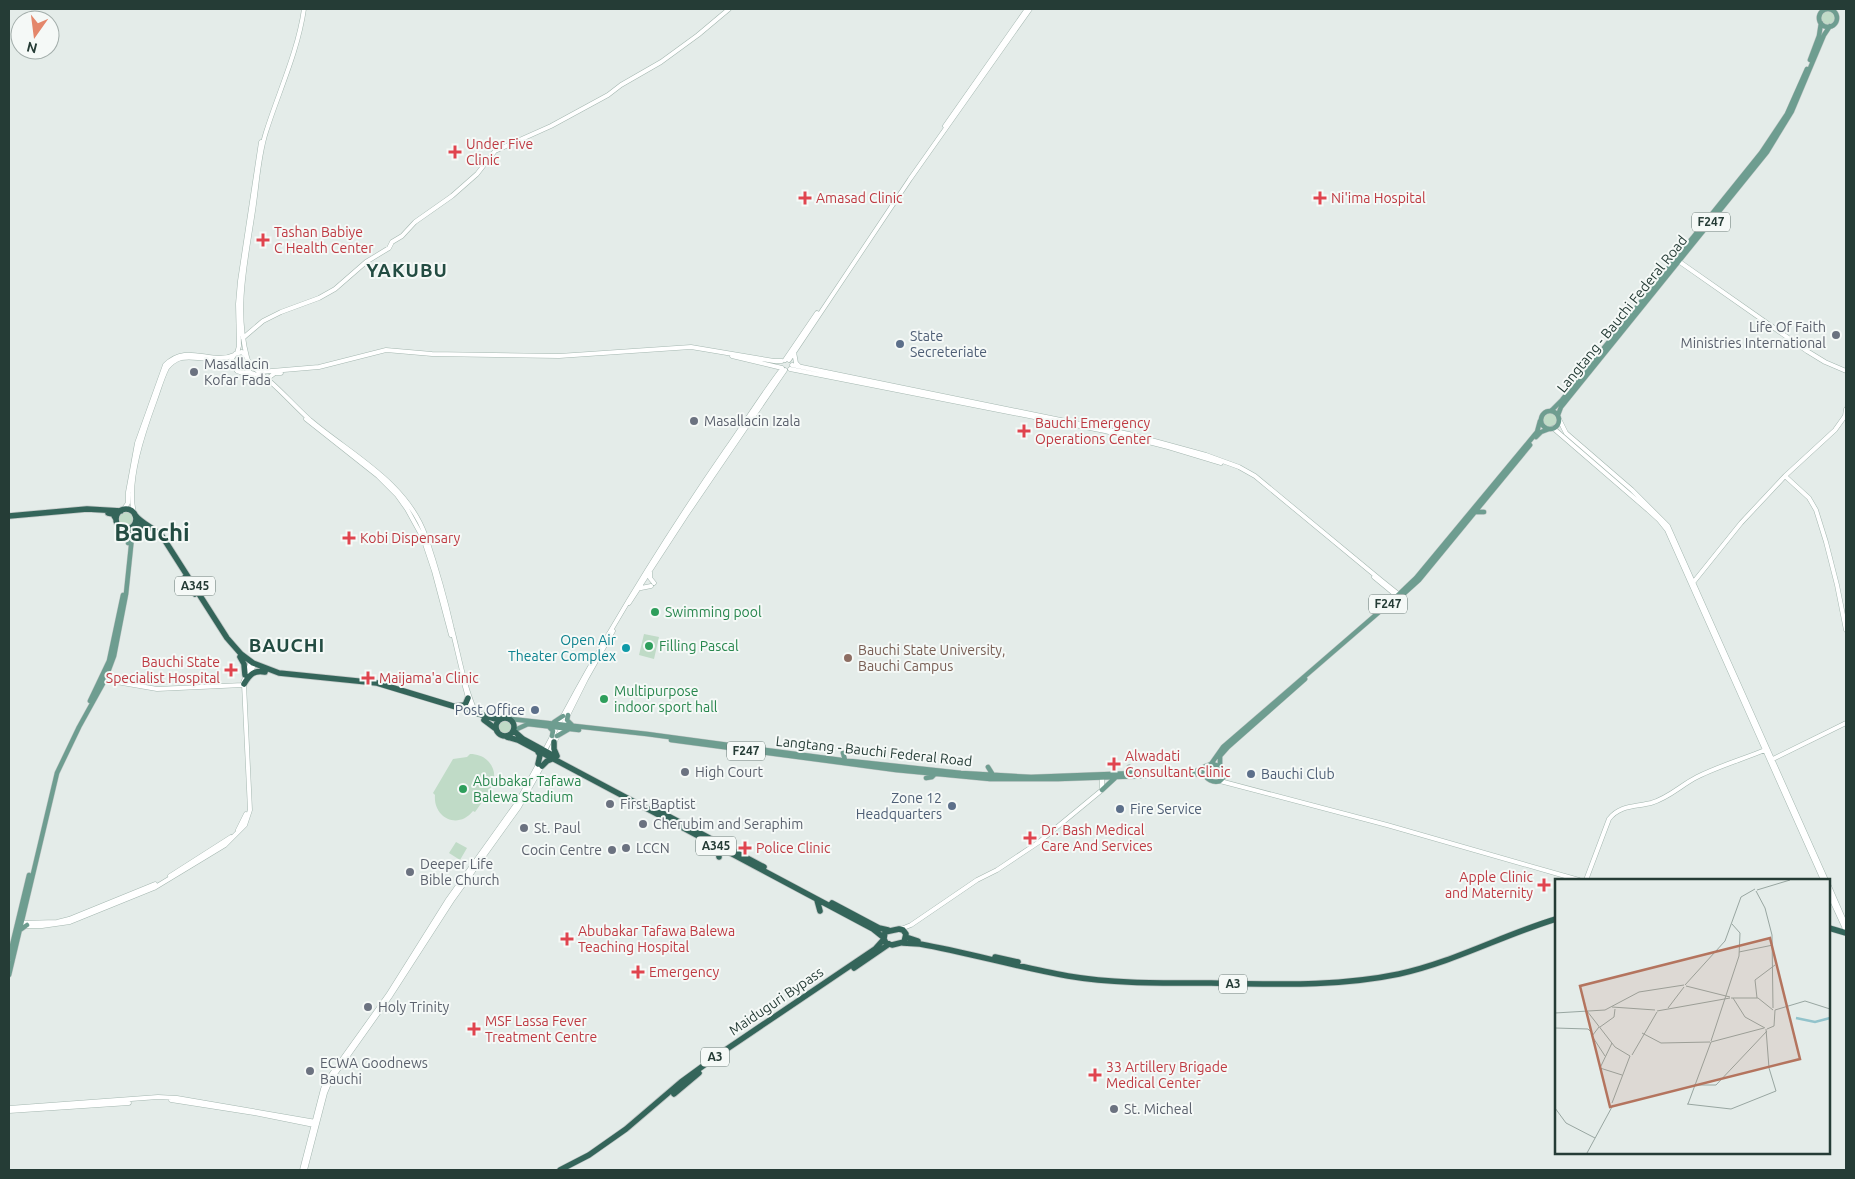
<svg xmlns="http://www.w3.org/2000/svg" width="1855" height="1179" font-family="Ubuntu,sans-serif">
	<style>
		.green { fill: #c0dbc7 }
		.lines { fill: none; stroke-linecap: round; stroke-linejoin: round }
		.secondary-casing { stroke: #a4b7b0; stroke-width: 5 }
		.primary-casing { stroke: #c2c8c7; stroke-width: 5.5 }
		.highway-casing { stroke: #c2c8c7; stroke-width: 7 }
		.secondary { stroke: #fff; stroke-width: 4 }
		.primary { stroke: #6e9d90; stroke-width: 4.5 }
		.highway { stroke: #34655a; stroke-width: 5.5 }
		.health-dot { fill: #e0444e; stroke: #f5f9f7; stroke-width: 2 }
		.worship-dot { fill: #6b7280; stroke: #f5f9f7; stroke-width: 2 }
		.service-dot { fill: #5c6f8a; stroke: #f5f9f7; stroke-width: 2 }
		.leisure-dot { fill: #2e9e5b; stroke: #f5f9f7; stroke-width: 2 }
		.culture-dot { fill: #0f9aa8; stroke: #f5f9f7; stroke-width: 2 }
		.education-dot { fill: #8d6e63; stroke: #f5f9f7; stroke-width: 2 }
		.labels { text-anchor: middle; stroke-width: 4; stroke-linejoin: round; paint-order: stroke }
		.shield { fill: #f5f9f7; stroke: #637570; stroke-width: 1 }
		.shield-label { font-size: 12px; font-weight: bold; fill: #253c36 }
		.health-label { font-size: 14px; fill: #be3a42; stroke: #f5f9f7; text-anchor: start }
		.street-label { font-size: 14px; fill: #253c36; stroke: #f5f9f7 }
		.worship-label { font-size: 14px; fill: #5b616d; stroke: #f5f9f7; text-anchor: start }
		.service-label { font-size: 14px; fill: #4e5e75; stroke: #f5f9f7; text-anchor: start }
		.leisure-label { font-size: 14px; fill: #27864d; stroke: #f5f9f7; text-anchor: start }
		.culture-label { font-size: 14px; fill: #0d838f; stroke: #f5f9f7; text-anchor: end }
		.education-label { font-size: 14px; fill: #785e54; stroke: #f5f9f7; text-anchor: start }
		.district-label { font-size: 19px; font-weight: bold; letter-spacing: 1px; fill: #234c42; stroke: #f5f9f7 }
		.town-label { font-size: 24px; font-weight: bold; fill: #234c42; stroke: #f5f9f7 }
		.inset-river { fill: none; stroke: #92c3cb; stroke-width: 2.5 }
		.inset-road { fill: none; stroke: #98a6a1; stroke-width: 1 }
		.view { fill: #b4745e; fill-opacity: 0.15; stroke: #b4745e; stroke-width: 2.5 }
		.inset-edge { fill: none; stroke: #253c36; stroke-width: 2.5 }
	</style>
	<rect width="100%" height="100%" fill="#e4ece9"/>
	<path class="green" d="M1820 18a8 8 0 1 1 16 0a8 8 0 1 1-16 0Z
		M1542 420a8 8 0 1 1 16 0a8 8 0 1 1-16 0Z
		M119 519a8 8 0 1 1 16 0a8 8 0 1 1-16 0Z
		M644 634 659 637 654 659 639 655Z
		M498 727a8 8 0 1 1 16 0a8 8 0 1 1-16 0Z
		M470 754C477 754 483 756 488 761 504 778 485 797 475 812L473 811C458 830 433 818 435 795L433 793 453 759 467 757Z
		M456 842 467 848 460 860 449 853Z"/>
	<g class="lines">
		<g class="secondary-casing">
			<path id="secondary" d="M945 126 1027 9
				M1677 260 1807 351 1825 362 1846 371
				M243 338 263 321 281 312 319 298 335 289 366 262 389 248 392 242 402 236 415 222 452 196 477 174 495 151 551 126 608 95 621 85 661 62 698 35 729 9
				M242 352 246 356 251 366 248 372 243 373 237 371 231 360 235 354Z
				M794 352 796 363 799 366
				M237 353 239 346 238 304 240 281 261 142
				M732 356 782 368
				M247 357C234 309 246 259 253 211 257 185 258 157 266 132 279 91 298 51 304 9
				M785 360 817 313
				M789 360 910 179 1030 9
				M792 365 1129 434 1206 455 1239 467 1255 476 1382 581 1397 593V596
				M251 366C273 381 290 402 310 420 351 455 407 482 426 537 436 567 445 598 452 629 459 656 464 687 476 713
				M790 369 1105 431 1168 447 1221 463
				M248 372 257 375 266 381
				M260 372 319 367 386 350 432 354 559 356 691 347 774 361H782
				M267 379 275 373H281
				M306 419 378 476 397 495 407 509 423 538 434 571 451 635
				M1559 419 1566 433 1632 490 1668 526 1826 880
				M1553 428 1648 510 1659 520 1667 530 1823 880
				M1785 476 1809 498 1816 510 1826 542 1837 585 1846 630
				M123 510 128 503V492L137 443 165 365C187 342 211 366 234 355
				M134 513C126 481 144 430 155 400 159 389 162 378 167 368 171 363 175 360 181 358 192 356 225 360 234 367
				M650 572V578L654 583
				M1374 577 1397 596
				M1692 584 1741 523 1785 476 1835 430 1845 416 1846 409
				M641 588 651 586
				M629 603 687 514 785 370
				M248 675 255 664
				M462 676 472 712
				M105 680 157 689 243 685
				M243 683 251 662
				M544 752C598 647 659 547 726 450 745 423 762 395 782 369
				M549 753 586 679 613 631
				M1773 759 1846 723
				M1220 781 1387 825 1579 880
				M238 830 246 814
				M170 876 231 837
				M1586 880 1609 819C1620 805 1635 807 1651 803 1669 798 1681 785 1697 777 1719 766 1743 759 1765 750
				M1829 886 1846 925
				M1829 894 1846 931
				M22 923 57 922 69 919 155 884
				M24 926H42L70 922 154 888 225 845 245 825 250 810 244 684
				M901 929 911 925 977 880 997 870 1039 842 1102 790V775
				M171 1100 254 1113 314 1125
				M9 1108 158 1097 177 1098 316 1122
				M9 1111 129 1103
				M302 1170 323 1089 328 1079 388 995 447 901 517 803 539 763
				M305 1170 325 1093 330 1081 391 995 453 899 519 807 543 764"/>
		</g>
		<g class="primary-casing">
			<path id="primary" d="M1819 18a9 9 0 1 1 18 0a9 9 0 1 1-18 0Z
				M1810 60 1819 36 1821 23
				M1541 420a9 9 0 1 1 18 0a9 9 0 1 1-18 0Z
				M1551 411 1562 400 1761 153 1787 114 1807 69
				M1558 415 1561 407 1767 152 1792 111 1824 35 1830 26
				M1536 437 1541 432 1549 429
				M1476 512H1484
				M122 529 127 534 128 543
				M1389 607 1419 580 1530 445
				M90 701 109 661 123 595
				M568 715 567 720 572 725
				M511 719 647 734 841 760 961 773 1031 777 1190 771H1196L1206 766
				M554 722 563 716
				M549 727 553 731 552 736
				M515 730 528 724 579 730
				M557 736 569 729
				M671 740 896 770 990 779H1058L1173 775
				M843 753 845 760
				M1211 764C1219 765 1224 768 1224 777L1220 781C1214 783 1205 780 1204 772L1206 766 1211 764 1223 747 1393 600 1416 578 1537 432 1540 421
				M988 767 993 775
				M1129 767 1133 773
				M1220 767V756L1228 747 1305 679
				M1191 774 1204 775
				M926 778 932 777 935 774
				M1102 790 1115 778
				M20 930 27 925
				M9 958 29 875
				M9 975 57 773 79 727 105 680 114 656 126 594 133 527"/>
		</g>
		<g class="highway-casing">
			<path id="highway" d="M116 519a10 10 0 1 1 20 0a10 10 0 1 1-20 0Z
				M108 513 113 514 116 519
				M135 515C142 524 154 528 162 536L227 638 241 654 253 663 279 673 377 683 499 720
				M9 516 87 509 121 511
				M134 526 140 525 146 527
				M185 577 195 594
				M240 657 244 664 245 675
				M244 684C250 674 254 670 265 672
				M457 706 465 705 468 698
				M496 727a9 9 0 1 1 18 0a9 9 0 1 1-18 0Z
				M484 720 496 729
				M514 731 523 739 556 757
				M507 737 518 740 873 929 883 937
				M554 742V749L557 756
				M538 752 540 755 538 764
				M542 766 547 761 552 759
				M653 808 764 867
				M718 847 719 857
				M817 900 820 911
				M832 903 879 928 888 930
				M1829 928 1846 933
				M899 929 903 930 906 934 904 942 892 945 886 943 884 939 885 932Z
				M906 937 918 941
				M903 943 920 944C969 953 1018 967 1068 976 1115 984 1163 983 1211 983 1274 984 1337 987 1399 974 1454 962 1503 935 1556 919
				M995 957 1018 962
				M854 968 889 944
				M674 1094 699 1073
				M560 1170 589 1155 626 1129 681 1082 718 1055 875 949 884 939"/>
		</g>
		<use href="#secondary" class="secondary"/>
		<use href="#primary" class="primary"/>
		<use href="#highway" class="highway"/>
	</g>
	<g class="health-dot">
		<path d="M452.5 144.5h5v5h5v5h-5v5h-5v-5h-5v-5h5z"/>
		<path d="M802.5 190.5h5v5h5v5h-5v5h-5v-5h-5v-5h5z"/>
		<path d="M1317.5 190.5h5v5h5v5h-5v5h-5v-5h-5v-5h5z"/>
		<path d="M260.5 232.5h5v5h5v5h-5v5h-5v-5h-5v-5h5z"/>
		<path d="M1021.5 423.5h5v5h5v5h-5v5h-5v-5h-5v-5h5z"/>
		<path d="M346.5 530.5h5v5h5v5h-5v5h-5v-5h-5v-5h5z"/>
		<path d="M228.5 662.5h5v5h5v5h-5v5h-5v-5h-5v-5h5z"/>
		<path d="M365.5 670.5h5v5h5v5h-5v5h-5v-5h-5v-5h5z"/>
		<path d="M1111.5 756.5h5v5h5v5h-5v5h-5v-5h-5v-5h5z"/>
		<path d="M1027.5 830.5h5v5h5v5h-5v5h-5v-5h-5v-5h5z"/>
		<path d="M742.5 840.5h5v5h5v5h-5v5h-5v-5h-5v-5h5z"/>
		<path d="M1541.5 877.5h5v5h5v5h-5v5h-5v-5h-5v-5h5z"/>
		<path d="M564.5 931.5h5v5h5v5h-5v5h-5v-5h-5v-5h5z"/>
		<path d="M635.5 964.5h5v5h5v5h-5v5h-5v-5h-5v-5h5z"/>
		<path d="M471.5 1021.5h5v5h5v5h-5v5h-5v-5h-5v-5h5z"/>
		<path d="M1092.5 1067.5h5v5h5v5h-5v5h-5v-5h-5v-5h5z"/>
	</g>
	<g class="worship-dot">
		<circle cx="1836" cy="335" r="5"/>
		<circle cx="194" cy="372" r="5"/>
		<circle cx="694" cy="421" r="5"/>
		<circle cx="685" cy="772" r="5"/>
		<circle cx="610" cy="804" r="5"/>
		<circle cx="643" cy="824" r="5"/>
		<circle cx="524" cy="828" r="5"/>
		<circle cx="626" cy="848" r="5"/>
		<circle cx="612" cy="850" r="5"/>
		<circle cx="410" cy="872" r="5"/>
		<circle cx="368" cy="1007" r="5"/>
		<circle cx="310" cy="1071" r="5"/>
		<circle cx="1114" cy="1109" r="5"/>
	</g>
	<g class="service-dot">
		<circle cx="900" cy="344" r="5"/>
		<circle cx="535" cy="710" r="5"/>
		<circle cx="1251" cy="774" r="5"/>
		<circle cx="952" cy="806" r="5"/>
		<circle cx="1120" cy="809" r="5"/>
	</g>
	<g class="leisure-dot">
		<circle cx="655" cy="612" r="5"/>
		<circle cx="649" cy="646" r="5"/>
		<circle cx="604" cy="699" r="5"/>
		<circle cx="463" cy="789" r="5"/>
	</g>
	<circle class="culture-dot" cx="626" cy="648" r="5"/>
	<circle class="education-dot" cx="848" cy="658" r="5"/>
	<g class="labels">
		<g class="shield">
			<rect x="1692" y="212.5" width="38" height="19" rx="4"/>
			<rect x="175" y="576.5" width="40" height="19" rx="4"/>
			<rect x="1369" y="594.5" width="38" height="19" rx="4"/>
			<rect x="727" y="741.5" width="38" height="19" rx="4"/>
			<rect x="696" y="836.5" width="40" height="19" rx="4"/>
			<rect x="1219" y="974.5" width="28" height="19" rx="4"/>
			<rect x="701" y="1047.5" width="28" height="19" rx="4"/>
		</g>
		<g class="shield-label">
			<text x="1711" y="226">F247</text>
			<text x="195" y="590">A345</text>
			<text x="1388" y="608">F247</text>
			<text x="746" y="755">F247</text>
			<text x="716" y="850">A345</text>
			<text x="1233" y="988">A3</text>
			<text x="715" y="1061">A3</text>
		</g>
		<g class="health-label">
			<text x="466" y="149">Under Five<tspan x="466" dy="16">Clinic</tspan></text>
			<text x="816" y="203">Amasad Clinic</text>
			<text x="1331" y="203">Ni'ima Hospital</text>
			<text x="274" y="237">Tashan Babiye<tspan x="274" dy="16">C Health Center</tspan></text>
			<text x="1035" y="428">Bauchi Emergency<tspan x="1035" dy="16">Operations Center</tspan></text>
			<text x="360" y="543">Kobi Dispensary</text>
			<text x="220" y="667" text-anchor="end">Bauchi State<tspan x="220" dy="16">Specialist Hospital</tspan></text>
			<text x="379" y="683">Maijama'a Clinic</text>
			<text x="1125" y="761">Alwadati<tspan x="1125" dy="16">Consultant Clinic</tspan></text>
			<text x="1041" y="835">Dr. Bash Medical<tspan x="1041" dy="16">Care And Services</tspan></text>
			<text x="756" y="853">Police Clinic</text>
			<text x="1533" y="882" text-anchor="end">Apple Clinic<tspan x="1533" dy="16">and Maternity</tspan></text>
			<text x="578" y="936">Abubakar Tafawa Balewa<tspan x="578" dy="16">Teaching Hospital</tspan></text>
			<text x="649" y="977">Emergency</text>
			<text x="485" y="1026">MSF Lassa Fever<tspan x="485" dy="16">Treatment Centre</tspan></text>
			<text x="1106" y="1072">33 Artillery Brigade<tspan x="1106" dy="16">Medical Center</tspan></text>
		</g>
		<g class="street-label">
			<text transform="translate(1622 314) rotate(-51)" y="5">Langtang - Bauchi Federal Road</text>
			<text transform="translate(874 751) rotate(6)" y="5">Langtang - Bauchi Federal Road</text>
			<text transform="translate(776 1001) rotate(-34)" y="5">Maiduguri Bypass</text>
		</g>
		<g class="worship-label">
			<text x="1826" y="332" text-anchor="end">Life Of Faith<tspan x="1826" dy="16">Ministries International</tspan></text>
			<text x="204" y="369">Masallacin<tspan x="204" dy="16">Kofar Fada</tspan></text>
			<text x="704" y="426">Masallacin Izala</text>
			<text x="695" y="777">High Court</text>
			<text x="620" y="809">First Baptist</text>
			<text x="653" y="829">Cherubim and Seraphim</text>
			<text x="534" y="833">St. Paul</text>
			<text x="636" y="853">LCCN</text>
			<text x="602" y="855" text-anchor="end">Cocin Centre</text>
			<text x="420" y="869">Deeper Life<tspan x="420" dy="16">Bible Church</tspan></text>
			<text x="378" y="1012">Holy Trinity</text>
			<text x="320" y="1068">ECWA Goodnews<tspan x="320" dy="16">Bauchi</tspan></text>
			<text x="1124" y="1114">St. Micheal</text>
		</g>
		<g class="service-label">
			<text x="910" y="341">State<tspan x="910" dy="16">Secreteriate</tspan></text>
			<text x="525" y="715" text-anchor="end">Post Office</text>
			<text x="1261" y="779">Bauchi Club</text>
			<text x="942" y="803" text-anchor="end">Zone 12<tspan x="942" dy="16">Headquarters</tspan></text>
			<text x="1130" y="814">Fire Service</text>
		</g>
		<g class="leisure-label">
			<text x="665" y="617">Swimming pool</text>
			<text x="659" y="651">Filling Pascal</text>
			<text x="614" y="696">Multipurpose<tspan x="614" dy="16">indoor sport hall</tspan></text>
			<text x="473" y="786">Abubakar Tafawa<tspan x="473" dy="16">Balewa Stadium</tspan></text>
		</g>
		<g class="culture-label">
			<text x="616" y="645">Open Air<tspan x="616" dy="16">Theater Complex</tspan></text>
		</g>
		<g class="education-label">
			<text x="858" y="655">Bauchi State University,<tspan x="858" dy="16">Bauchi Campus</tspan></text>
		</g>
		<g class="district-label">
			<text x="407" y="277">YAKUBU</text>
			<text x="287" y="652">BAUCHI</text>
		</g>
		<g class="town-label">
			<text x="152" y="541">Bauchi</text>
		</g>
	</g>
	<g transform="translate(1555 879)">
		<rect width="275" height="275" fill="#e4ece9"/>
		<path class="inset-river" d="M241 139 260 143 275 139"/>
		<path class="inset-road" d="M202 11 235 1M201 12 210 29 217 56 218 129M184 73 218 66M130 106 170 62 186 18 200 10M131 107 175 118M176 119H203L218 131M178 119 190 138 210 149M202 119 200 101 220 86M57 128 100 131M113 129 129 108M220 131 250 122 275 130M32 132 60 168 75 177M102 132 175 119M0 134 50 131 84 113 129 106M44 148 37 157 50 177M45 148 59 138 60 130M0 149 33 150 37 154M211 150 214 189 221 212M212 150 219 147 220 131M87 154 106 164 155 163M156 162 184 77 185 54 177 45M156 163 209 149M57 164 45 189 67 196M77 176 102 133M139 206H161L212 152M57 224 75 177M132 225 176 230 221 212M133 225 156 163M0 229 11 244 40 259M32 274 58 226"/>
		<path class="view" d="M215 59 245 180 55 228 25 107Z"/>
		<rect width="275" height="275" class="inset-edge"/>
	</g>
	<rect width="1855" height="1179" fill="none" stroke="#253c36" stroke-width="20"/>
	<g transform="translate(35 35) rotate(194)"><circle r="24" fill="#f5f9f7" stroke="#a2adaa"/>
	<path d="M0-4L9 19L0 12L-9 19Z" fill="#e4876b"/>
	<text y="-8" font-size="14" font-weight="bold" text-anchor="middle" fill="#253c36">N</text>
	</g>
</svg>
